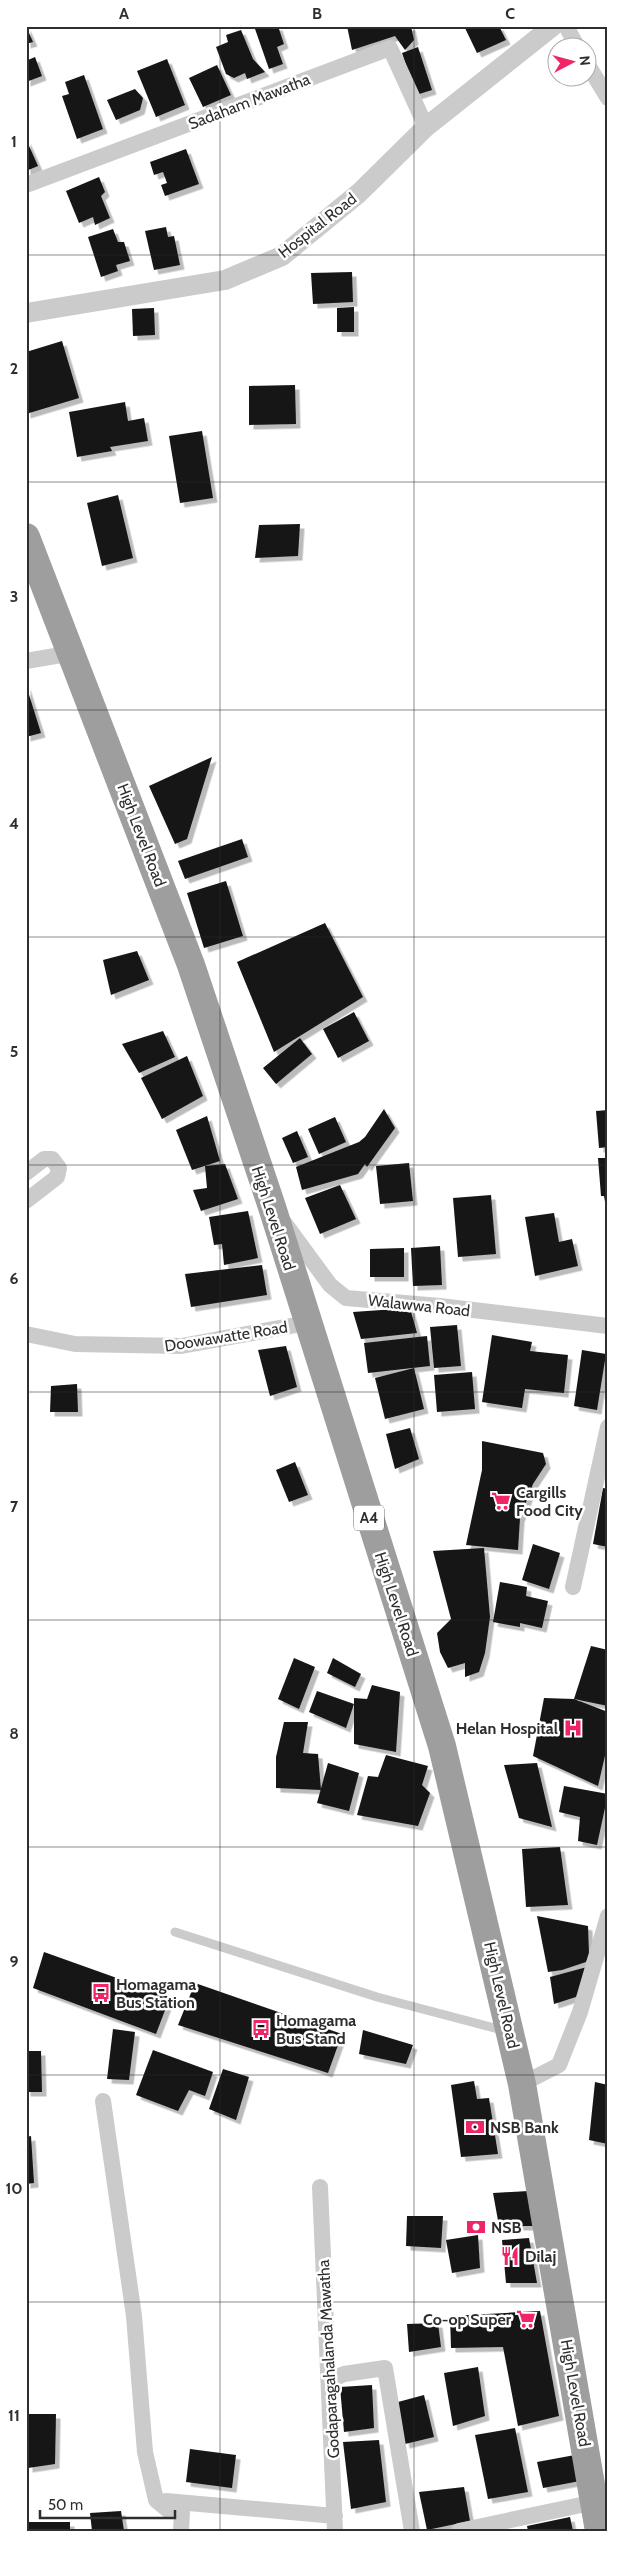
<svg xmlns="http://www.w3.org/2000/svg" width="634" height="2557" font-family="Cabin,sans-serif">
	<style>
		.building { fill: #151515; filter: url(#shadow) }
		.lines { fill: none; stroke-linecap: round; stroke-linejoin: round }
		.service { stroke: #cbcbcb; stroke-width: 9 }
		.minor { stroke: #cbcbcb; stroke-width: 16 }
		.tertiary { stroke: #cbcbcb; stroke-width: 20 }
		.trunk { stroke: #9e9e9e; stroke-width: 28 }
		.grid { fill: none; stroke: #2e2e2e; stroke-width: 1; stroke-opacity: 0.55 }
		.labels { text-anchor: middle; stroke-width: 5; stroke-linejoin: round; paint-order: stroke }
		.shield { fill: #fff; stroke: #6d6d6d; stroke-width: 1 }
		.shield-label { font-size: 15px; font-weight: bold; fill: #2e2e2e }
		.street-label { font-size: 16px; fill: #2e2e2e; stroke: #fff }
		.poi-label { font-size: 16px; font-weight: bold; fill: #2e2e2e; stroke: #fff; text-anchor: start }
		.neatline { fill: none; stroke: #2e2e2e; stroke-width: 2 }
		.grid-label { font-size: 16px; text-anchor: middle; font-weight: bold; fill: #2e2e2e }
	</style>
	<defs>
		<filter id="shadow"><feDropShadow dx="4.5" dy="4.5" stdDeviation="0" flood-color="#0004"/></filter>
	</defs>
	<rect width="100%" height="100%" fill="#fff"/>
	<path class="building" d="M26 26 33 42 26 44Z
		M254 26H278L284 44 277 47 283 64 269 69Z
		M347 26H411L414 40 405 50 395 36 352 50Z
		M464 26H499L506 40 477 53Z
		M241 30 253 59 265 72 247 79 245 73 234 78 226 74 216 47 228 42 226 35Z
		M418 47 432 90 416 95 402 53Z
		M26 57 28 60 35 57 42 76 26 82Z
		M167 59 185 105 156 117 137 71Z
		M217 65 231 95 203 107 189 78Z
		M84 75 103 129 77 139 62 96 69 94 65 82Z
		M135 89 143 98 140 110 116 120 107 100Z
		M26 139 38 166 26 171Z
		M186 149 199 184 165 196 161 185 167 183 163 172 154 175 150 162Z
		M99 177 105 192 101 196 110 218 95 225 93 217 79 223 66 191Z
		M166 227 168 237 174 236 180 265 154 270 145 231Z
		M113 229 118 242H124L130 261 116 265 118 271 101 277 88 237Z
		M352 272 353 302 313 304 311 273Z
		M354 307V332H337V308Z
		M154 308 155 335 133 336 132 309Z
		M62 341 79 398 26 414V352Z
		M295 385 296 424 249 425V386Z
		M125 402 128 421 144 418 148 441 110 447 112 451 77 457 69 412Z
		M202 431 213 498 180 503 169 436Z
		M118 495 133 558 102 566 87 503Z
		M300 524 298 556 255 558 259 525Z
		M26 685 41 733 26 737Z
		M212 757 187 839 175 844 149 786Z
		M242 839 248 857 185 879 178 861Z
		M226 881 243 936 204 948 187 893Z
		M325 923 363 997 274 1052 237 962Z
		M137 951 149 980 111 995 103 960Z
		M354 1012 369 1041 338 1058 323 1029Z
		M163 1031 175 1057 139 1073 122 1044Z
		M300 1038 312 1054 276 1084 263 1068Z
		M187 1056 203 1096 162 1119 141 1078Z
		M384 1109 395 1128 367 1167 365 1164 358 1174 302 1190 296 1167 359 1142 365 1137Z
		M608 1110V1147L599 1148 596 1111Z
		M207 1116 220 1161 192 1170 176 1130Z
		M335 1117 346 1142 319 1154 308 1129Z
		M297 1131 308 1157 293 1163 282 1138Z
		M598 1158H608V1219L604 1196H601Z
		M409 1163 413 1201 380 1204 376 1166Z
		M225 1164 238 1199 201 1211 193 1190 207 1188 205 1166Z
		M340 1185 356 1219 320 1234 305 1198Z
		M491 1195 496 1254 458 1257 453 1198Z
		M248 1211 258 1258 224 1265 222 1244 214 1245 209 1217Z
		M554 1213 559 1242 572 1239 578 1266 535 1276 525 1217Z
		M440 1246 442 1285 413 1286 411 1248Z
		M404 1248V1277H370V1249Z
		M262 1265 267 1295 191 1307 185 1274Z
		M410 1308 417 1333 361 1339 353 1312Z
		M457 1325 461 1366 434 1368 430 1327Z
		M492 1335 532 1342 530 1351 568 1355 564 1393 525 1389 522 1408 482 1402Z
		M427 1336 430 1366 368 1373 364 1343Z
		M286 1346 297 1387 270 1396 258 1350Z
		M582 1350 606 1354 597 1410 574 1406Z
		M414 1368 424 1409 385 1419 375 1378Z
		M472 1372 475 1409 437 1412 434 1375Z
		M77 1384 78 1412H50L51 1386Z
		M410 1428 419 1459 395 1469 386 1434Z
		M482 1441 543 1453 546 1464 533 1484 520 1518 518 1550 466 1545 482 1470Z
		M295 1462 308 1495 289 1502 276 1470Z
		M603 1488 608 1489V1547L593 1544Z
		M533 1544 560 1553 549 1589 522 1580Z
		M484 1548 490 1617 485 1653 479 1672 465 1677V1663L448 1668 440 1652 437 1633 451 1619 433 1551Z
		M500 1582 527 1587 526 1596 548 1601 542 1628 520 1623V1627L493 1622Z
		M591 1646 608 1650V1706L574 1699 608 1712V1743L598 1786 533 1756 544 1698 574 1699Z
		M294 1658 315 1667 299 1709 278 1699Z
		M333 1658 361 1674 355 1687 327 1673Z
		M372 1685 400 1692 396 1752 354 1744V1698L367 1699Z
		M317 1691 354 1704 346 1728 309 1712Z
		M284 1722H308L303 1753 318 1754 321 1790 276 1788V1757Z
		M386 1755 428 1766 422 1785 430 1793 418 1826 357 1815 368 1776 378 1777Z
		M328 1763 359 1773 349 1811 317 1803Z
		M537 1763 552 1827 519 1818 504 1765Z
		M564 1786 608 1794 597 1845 578 1841 580 1817 559 1812Z
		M560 1847 568 1905 526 1907 522 1849Z
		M537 1916 588 1926 589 1954 586 1962 562 1970 548 1972Z
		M44 1952 170 1997 156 2034 33 1988Z
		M587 1967 579 1996 554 2004 550 1977Z
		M195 1983 342 2034 328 2073 178 2025Z
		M113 2029 135 2032 129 2080 107 2079Z
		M363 2030 413 2045 406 2064 359 2054Z
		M153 2050 213 2072 205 2096 189 2090 178 2111 136 2095Z
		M26 2051H41L42 2092H26Z
		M223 2069 249 2077 236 2120 209 2109Z
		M474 2081 477 2099 489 2098 498 2154 461 2157 451 2085Z
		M595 2082 608 2085V2144L589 2140Z
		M31 2136 34 2183 26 2184V2137Z
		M529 2191 533 2226H499L493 2193Z
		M407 2216H443L441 2248 406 2246Z
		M478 2235 480 2268 452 2273 446 2240Z
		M529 2238 537 2283H506L502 2240Z
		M540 2311 559 2416 518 2426 503 2347 451 2348 450 2316Z
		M438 2323 441 2347 409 2352 407 2324Z
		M478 2367 485 2416 453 2426 444 2373Z
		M372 2385 374 2428 344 2432 340 2387Z
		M424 2395 434 2437 405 2444 398 2402Z
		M26 2414H56L55 2464 28 2468Z
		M515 2428 528 2492 488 2499 475 2435Z
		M379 2440 386 2502 351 2509 343 2442Z
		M190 2449 236 2455 232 2488 186 2482Z
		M575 2455 580 2481 543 2488 537 2462Z
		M464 2487 470 2521 427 2530 419 2492Z
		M121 2511 124 2531H92L90 2513Z
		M570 2517 573 2531H528L527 2526Z
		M26 2522H70V2531H26Z"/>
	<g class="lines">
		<path class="service" d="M175 1932 377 1997 506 2031"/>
		<path class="minor" d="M566 26 578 48
			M586 62 608 98
			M26 185 390 48 426 127
			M26 661 73 653
			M26 1173 44 1159H52L59 1168 57 1177 26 1201
			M283 1221 330 1285 346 1298 440 1306 608 1326
			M26 1334 75 1344 181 1346 307 1323
			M573 1587 608 1427
			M522 2084 559 2065 580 2012 608 1916
			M103 2101 134 2316 145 2452 156 2500 168 2510 182 2512 181 2531
			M320 2187 335 2531
			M329 2381 344 2374 385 2368 412 2531
			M166 2501 335 2516
			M459 2531 595 2502"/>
		<path class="tertiary" d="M26 313 225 280 282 256 359 193 426 127 553 26"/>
		<path class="trunk" d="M26 537 191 965 272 1207 442 1746 522 2084 599 2531"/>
	</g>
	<path class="grid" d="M220 26V2531M414 26V2531M26 255H608M26 482H608M26 710H608M26 937H608M26 1165H608M26 1392H608M26 1620H608M26 1847H608M26 2075H608M26 2302H608"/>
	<defs>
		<g id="supermarket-bare" transform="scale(1.5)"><path d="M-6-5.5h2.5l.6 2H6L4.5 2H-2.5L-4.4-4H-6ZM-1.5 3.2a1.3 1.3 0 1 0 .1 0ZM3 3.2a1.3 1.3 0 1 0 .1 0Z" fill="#ef2565" stroke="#fff" stroke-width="2.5" paint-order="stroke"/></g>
		<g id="hospital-bare" transform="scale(1.5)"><path d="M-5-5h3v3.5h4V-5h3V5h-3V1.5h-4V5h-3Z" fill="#ef2565" stroke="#fff" stroke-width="2.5" paint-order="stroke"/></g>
		<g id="bus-bare" transform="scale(1.5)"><path d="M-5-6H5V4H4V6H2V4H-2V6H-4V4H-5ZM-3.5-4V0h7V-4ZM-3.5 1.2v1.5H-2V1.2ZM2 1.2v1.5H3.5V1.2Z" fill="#ef2565" stroke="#fff" stroke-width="2.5" paint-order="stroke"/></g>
		<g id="bank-bare" transform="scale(1.5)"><path d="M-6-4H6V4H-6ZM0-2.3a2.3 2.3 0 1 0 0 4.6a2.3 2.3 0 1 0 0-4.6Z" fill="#ef2565" stroke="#fff" stroke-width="2.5" paint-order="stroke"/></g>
		<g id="restaurant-bare" transform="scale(1.5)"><path d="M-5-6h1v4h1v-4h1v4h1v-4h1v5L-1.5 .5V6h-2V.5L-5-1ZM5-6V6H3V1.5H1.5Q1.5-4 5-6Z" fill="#ef2565" stroke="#fff" stroke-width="2.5" paint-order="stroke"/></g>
	</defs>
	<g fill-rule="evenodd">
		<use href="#supermarket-bare" x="501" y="1501"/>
		<use href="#hospital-bare" x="573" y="1728"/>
		<use href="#bus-bare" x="101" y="1993"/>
		<use href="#bus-bare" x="261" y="2029"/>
		<use href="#bank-bare" x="475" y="2127"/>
		<use href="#bank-bare" x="476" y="2227"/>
		<use href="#restaurant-bare" x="510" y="2256"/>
		<use href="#supermarket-bare" x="526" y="2319"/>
	</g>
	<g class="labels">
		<rect class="shield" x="354" y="1505.5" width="30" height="25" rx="4"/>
		<g class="shield-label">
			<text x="369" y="1523">A4</text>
		</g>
		<g class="street-label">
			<text transform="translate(249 101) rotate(-21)" y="6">Sadaham Mawatha</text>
			<text transform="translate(317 225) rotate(-38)" y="6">Hospital Road</text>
			<text transform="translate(142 835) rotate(69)" y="6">High Level Road</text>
			<text transform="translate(274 1218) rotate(72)" y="6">High Level Road</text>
			<text transform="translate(419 1305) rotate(6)" y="6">Walawwa Road</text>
			<text transform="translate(226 1336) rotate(-9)" y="6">Doowawatte Road</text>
			<text transform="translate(397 1604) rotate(72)" y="6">High Level Road</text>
			<text transform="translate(502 1995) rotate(77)" y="6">High Level Road</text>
			<text transform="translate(328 2359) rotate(-93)" y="6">Godaparagahalanda Mawatha</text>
			<text transform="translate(576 2393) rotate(80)" y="6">High Level Road</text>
		</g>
		<g class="poi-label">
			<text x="516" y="1498">Cargills<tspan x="516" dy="18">Food City</tspan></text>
			<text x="558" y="1734" text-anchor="end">Helan Hospital</text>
			<text x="116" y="1990">Homagama<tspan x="116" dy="18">Bus Station</tspan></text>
			<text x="276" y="2026">Homagama<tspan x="276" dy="18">Bus Stand</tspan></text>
			<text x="490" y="2133">NSB Bank</text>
			<text x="491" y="2233">NSB</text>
			<text x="525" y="2262">Dilaj</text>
			<text x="511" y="2325" text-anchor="end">Co-op Super</text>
		</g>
	</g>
	<rect width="634" height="2557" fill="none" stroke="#ffffff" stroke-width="55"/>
	<g transform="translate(572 62) rotate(84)"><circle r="24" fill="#ffffff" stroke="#ababab"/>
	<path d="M0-4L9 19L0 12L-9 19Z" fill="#ef2565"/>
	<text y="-8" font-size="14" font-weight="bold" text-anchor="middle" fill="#2e2e2e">N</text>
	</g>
	<path d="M40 2510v8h135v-8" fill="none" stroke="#2e2e2e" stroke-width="2.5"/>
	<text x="48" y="2510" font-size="15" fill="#2e2e2e" stroke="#ffffff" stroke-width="4" paint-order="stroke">50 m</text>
	<rect x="28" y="28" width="578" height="2502" class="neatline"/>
	<g class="grid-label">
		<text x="124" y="19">A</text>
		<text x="317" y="19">B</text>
		<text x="510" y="19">C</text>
		<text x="14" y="147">1</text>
		<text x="14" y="374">2</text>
		<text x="14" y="602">3</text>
		<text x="14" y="829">4</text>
		<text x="14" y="1057">5</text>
		<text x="14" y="1284">6</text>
		<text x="14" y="1512">7</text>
		<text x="14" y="1739">8</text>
		<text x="14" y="1967">9</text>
		<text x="14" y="2194">10</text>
		<text x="14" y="2421">11</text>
	</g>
</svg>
